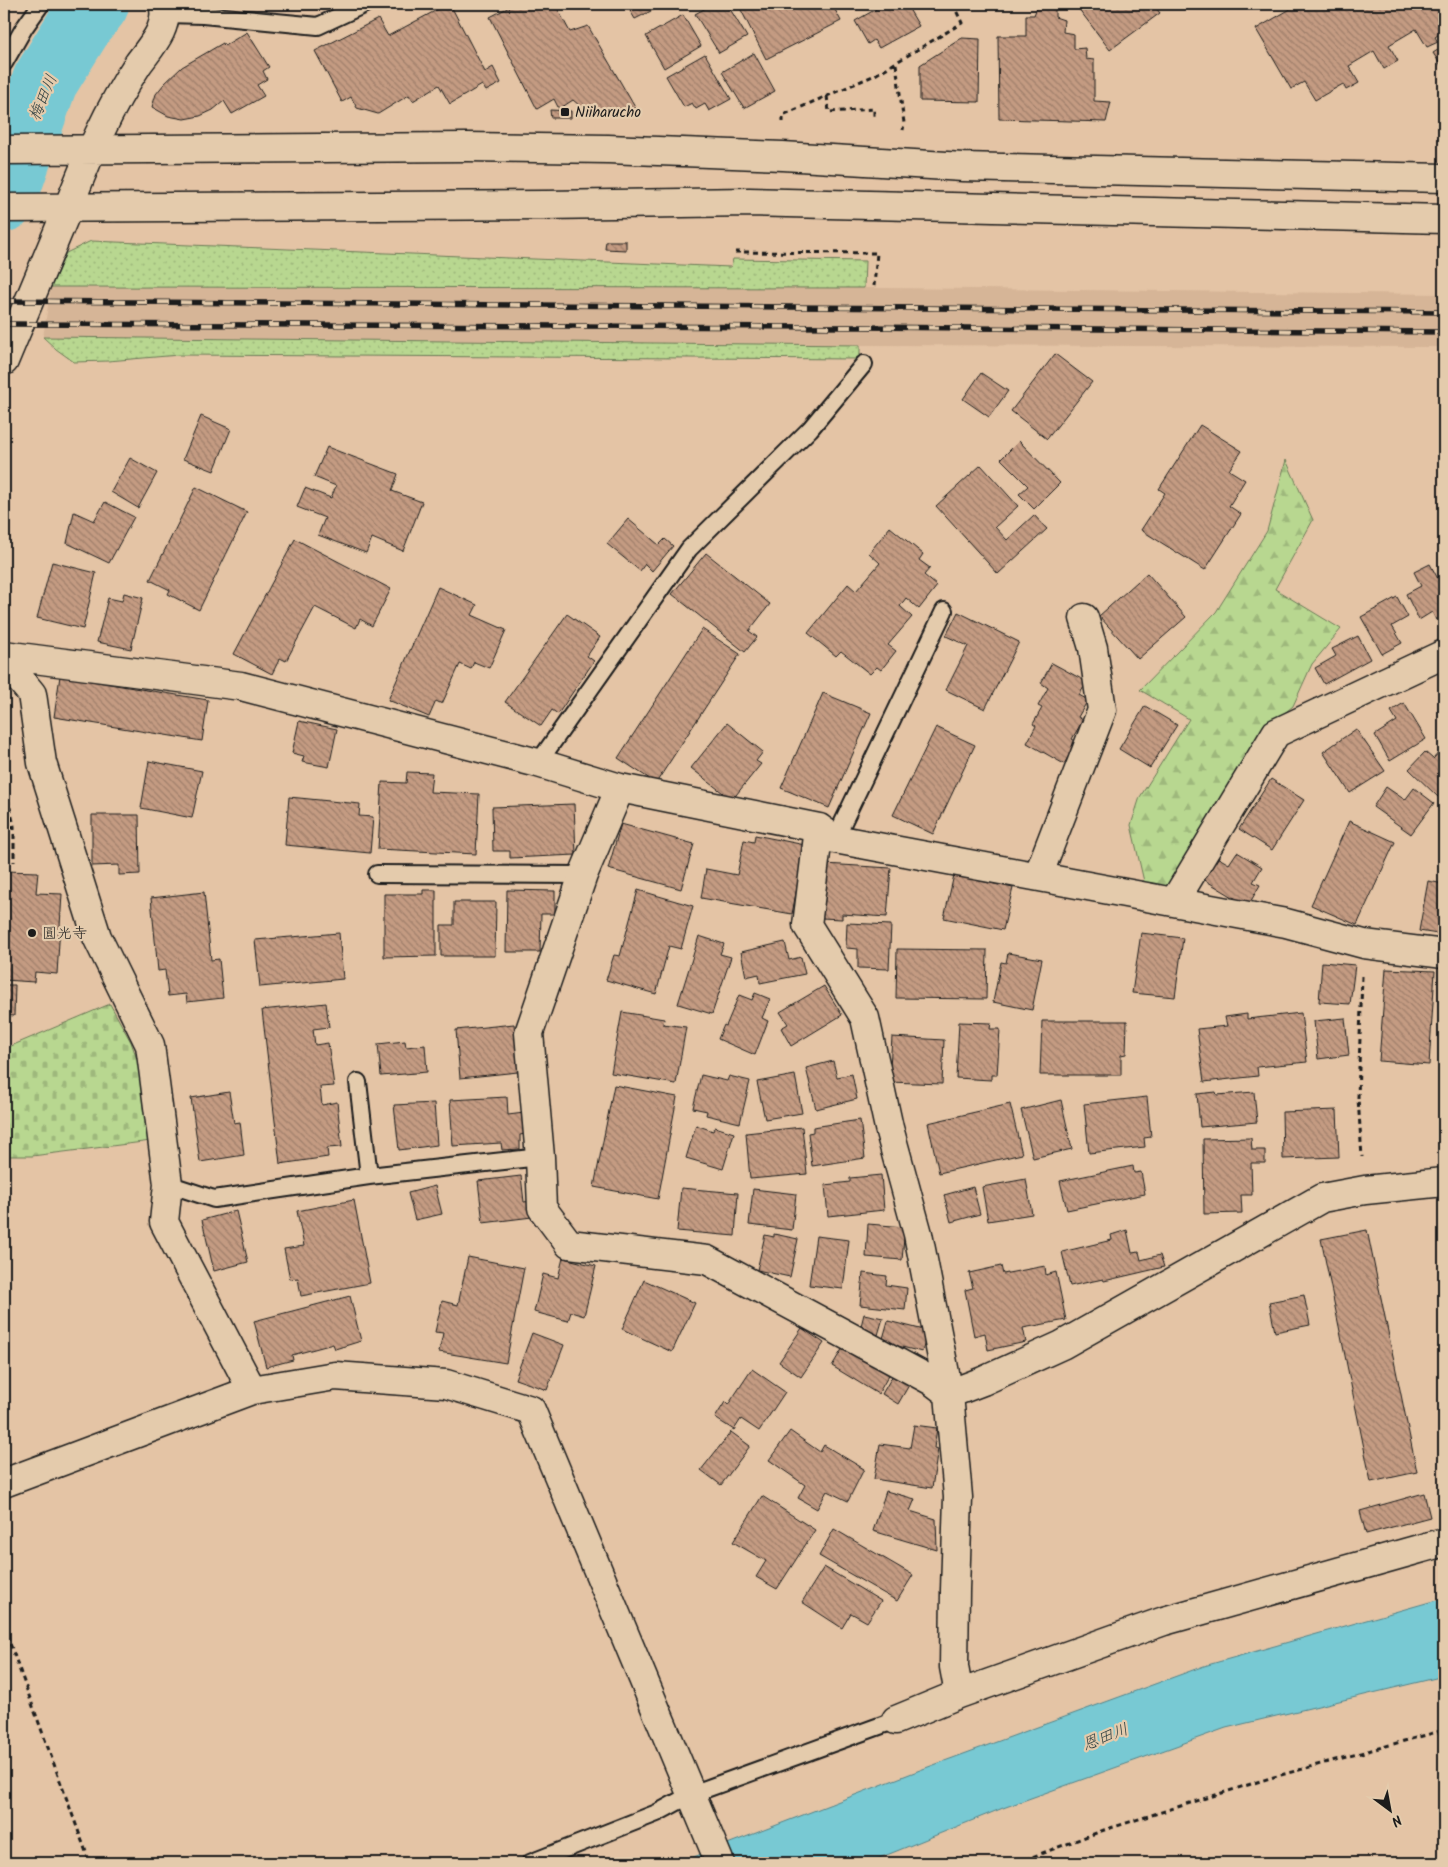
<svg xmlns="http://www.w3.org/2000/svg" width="1448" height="1867" font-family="Kalam,'Klee One',sans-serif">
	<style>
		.built { fill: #d6b597 }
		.grass { fill: url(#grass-dots); stroke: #6a7a56 }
		.forest { fill: url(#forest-firs); stroke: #6a7a56 }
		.cemetery { fill: url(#cemetery-stones); stroke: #6a7a56 }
		.water { fill: #78c9d3; stroke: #53848a }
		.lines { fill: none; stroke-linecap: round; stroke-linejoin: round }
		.river { stroke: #78c9d3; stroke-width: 66 }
		.building { fill: url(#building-back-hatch); stroke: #1c1c1c }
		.service-casing { stroke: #1c1c1c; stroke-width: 20 }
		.minor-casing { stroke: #1c1c1c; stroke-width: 31 }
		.tertiary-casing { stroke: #1c1c1c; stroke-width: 31 }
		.path { stroke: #1c1c1c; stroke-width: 3; stroke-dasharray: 5 4; stroke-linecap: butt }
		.service { stroke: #e4cbac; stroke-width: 16 }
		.minor { stroke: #e4cbac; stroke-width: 28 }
		.tertiary { stroke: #e4cbac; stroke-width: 28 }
		.rail-casing { stroke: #1c1c1c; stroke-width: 5.5 }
		.rail { stroke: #e4cbac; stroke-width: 4; stroke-dasharray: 11; stroke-linecap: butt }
		.poi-dot { fill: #1c1c1c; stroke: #e4cbac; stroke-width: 2 }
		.labels { text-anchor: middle; stroke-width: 4.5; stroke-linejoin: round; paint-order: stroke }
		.poi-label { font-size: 15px; fill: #1c1c1c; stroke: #e4cbac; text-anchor: start }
		.water-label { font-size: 16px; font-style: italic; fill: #2e3f41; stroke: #e4cbac }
	</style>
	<defs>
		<pattern id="grass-dots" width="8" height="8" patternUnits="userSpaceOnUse" patternTransform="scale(1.25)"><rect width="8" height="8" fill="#b8d790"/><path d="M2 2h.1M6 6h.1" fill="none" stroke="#9eb87c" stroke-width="1.8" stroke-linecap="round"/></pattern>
		<pattern id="forest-firs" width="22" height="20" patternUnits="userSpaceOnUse" patternTransform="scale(1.25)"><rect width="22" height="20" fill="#b8d790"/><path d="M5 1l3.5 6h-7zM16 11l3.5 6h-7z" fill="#9eb87c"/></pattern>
		<pattern id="cemetery-stones" width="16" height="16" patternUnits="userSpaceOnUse" patternTransform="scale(1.25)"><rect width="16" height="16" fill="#b8d790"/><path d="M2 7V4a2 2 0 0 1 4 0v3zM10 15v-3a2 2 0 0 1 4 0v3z" fill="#9eb87c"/></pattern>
		<pattern id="building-back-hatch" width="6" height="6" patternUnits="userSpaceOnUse" patternTransform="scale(1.25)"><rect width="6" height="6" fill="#c49b82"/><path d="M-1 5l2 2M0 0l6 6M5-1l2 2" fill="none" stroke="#9e7e6a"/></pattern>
	</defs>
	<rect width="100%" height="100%" fill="#e4c4a5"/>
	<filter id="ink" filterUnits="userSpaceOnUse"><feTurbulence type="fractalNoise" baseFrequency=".02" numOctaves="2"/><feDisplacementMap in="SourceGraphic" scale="10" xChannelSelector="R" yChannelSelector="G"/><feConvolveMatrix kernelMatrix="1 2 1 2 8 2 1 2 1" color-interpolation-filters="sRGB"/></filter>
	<g filter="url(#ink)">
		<path class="built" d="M51 287 884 288 1444 294V347L860 345 43 337Z"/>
		<path class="grass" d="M91 241 731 267 733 259 865 261 864 288 51 287 66 253Z
			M43 337 860 345V359L179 355 108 361 74 362 56 349Z"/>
		<path class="forest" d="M1286 460 1313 520 1275 589 1341 629 1312 664 1293 706 1270 725 1168 891 1145 886 1131 825 1140 797 1189 719 1140 690 1216 612 1267 531Z"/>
		<path class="cemetery" d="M110 1004 131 1042 145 1082 151 1141 32 1156H4V1046H11Z"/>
		<path class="water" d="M1444 1598V1676L1226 1728 1003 1808 867 1863H678L920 1770 1204 1666Z"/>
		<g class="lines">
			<path class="river" d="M4 199 45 81 81 23 96 4"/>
		</g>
		<path class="building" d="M448 4H450L485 72 493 67 501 83 486 91 482 85 450 104 439 85 413 101 409 95 378 114 357 108 351 97 342 102 315 51 378 19 388 36Z
			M515 4H555L570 32 588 26 636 109 585 110 573 100 559 109 554 99 537 109 490 17Z
			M626 4H665L635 19Z
			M713 4H727L747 37 719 53 695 14Z
			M738 4H832L841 21 766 59Z
			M847 4H861L851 10Z
			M885 4H906L919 26 879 48 874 40 868 44 855 21Z
			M1075 4H1153L1160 13 1110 50Z
			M1299 4H1444V31L1435 37 1438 42 1427 47 1416 29 1389 45 1398 61 1384 69 1374 51 1349 66 1359 83 1346 90 1343 84 1315 100 1304 82 1291 89 1256 29Z
			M1038 5 1055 7V17L1064 20 1063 32 1074 34V49L1085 48 1086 59 1094 60V101L1111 102 1106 122 999 119 998 36H1026V15H1034Z
			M683 15 701 46 664 68 646 36Z
			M247 32 269 67 263 71 267 79 257 85 264 96 232 114 224 101 213 110 200 116 184 119 168 116 152 107 156 94 164 84 182 67 223 43 224 46Z
			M962 38 980 39 979 102 920 101V65Z
			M1444 46V70L1433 53Z
			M754 53 775 91 744 108 722 72Z
			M705 54 731 99 709 111 705 104 696 109 692 103 684 107 666 76Z
			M550 110 571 111V118H551Z
			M606 241H626V250L605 249Z
			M1055 354 1092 382 1047 439 1011 411Z
			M981 373 1008 391 989 417 963 399Z
			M201 416 231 429 214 471 183 459Z
			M1200 425 1242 451 1229 470 1245 480 1229 506 1241 514 1205 570 1141 530 1165 493 1159 489Z
			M1019 441 1060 483 1034 509 1019 494 1028 486 1001 459Z
			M327 447 398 474 392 491 422 502 403 551 372 538 366 553 318 535 325 518 297 507 305 488 331 498 336 486 314 477Z
			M130 458 157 473 138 508 111 492Z
			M981 465 1018 506 995 527 1007 540 1034 515 1047 529 998 574 936 506Z
			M196 487 247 512 199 610 168 594 170 590 150 580Z
			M105 502 134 517 109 563 67 543 74 512 94 521Z
			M628 519 659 545 665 539 673 546 652 571 645 564 640 571 607 544Z
			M890 527 923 554 919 560 930 568 924 575 937 586 919 609 906 598 900 606 912 617 888 645 896 651 881 670 877 667 870 674 841 651 836 656 808 633 848 584 856 591 880 563 869 553Z
			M295 539 391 589 372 626 360 619 356 628 315 607 286 661 280 658 272 674 234 654Z
			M706 553 770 604 749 631 757 637 745 652 672 594Z
			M52 562 96 573 83 629 37 618Z
			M1430 564 1444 590V616L1436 620 1432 612 1419 620 1406 594 1421 586 1414 572Z
			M1147 573 1186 617 1138 659 1099 616Z
			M438 587 477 605 472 615 506 630 489 668 474 662 471 669 460 664 442 704 436 701 429 717 388 700Z
			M124 593 143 598 131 649 97 642 108 598 122 601Z
			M1397 597 1408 617 1392 626 1402 643 1382 654 1361 617Z
			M958 612 1019 642 985 709 946 690 968 646 946 636Z
			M567 614 600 637 587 656 594 661 558 714 552 710 541 726 505 702Z
			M702 629 740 654 656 783 618 758Z
			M1358 636 1370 659 1324 684 1315 668 1336 656 1332 649Z
			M1052 663 1087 682 1079 695 1088 700 1078 717 1083 720 1072 739 1077 742 1064 764 1027 743 1036 726 1033 724 1042 708 1038 706 1048 688 1041 683Z
			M60 676 208 700 202 741 54 717Z
			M1444 686V700L1438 692Z
			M823 693 871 713 829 808 781 788Z
			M1404 703 1426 739 1390 761 1375 735 1397 721 1391 711Z
			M1145 706 1177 725 1150 768 1119 749Z
			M299 721 337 729 329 767 302 762 304 756 292 753Z
			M727 723 763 752 756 761 761 764 732 800 691 768Z
			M936 727 975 745 933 834 893 815Z
			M1356 729 1385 771 1350 793 1323 752Z
			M1441 750 1444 753V790L1438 797 1409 769 1425 752 1433 759Z
			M149 761 202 771 192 818 141 808Z
			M407 772 432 773 430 792 479 794 476 854 378 849 382 782 406 783Z
			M1271 779 1304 800 1272 850 1239 829Z
			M1386 787 1405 800 1414 788 1434 803 1411 834 1373 807Z
			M289 797 360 804 359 816 373 817 370 853 285 845Z
			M574 804 576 855 510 858V851H493L492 807Z
			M92 815H139L140 874 119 875V865L92 866Z
			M1349 821 1395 842 1357 925 1311 905Z
			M621 824 694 844 681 889 608 869Z
			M755 835 805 845 792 914 701 898 706 869 737 875 744 840 754 842Z
			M1237 852 1262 867 1253 882 1260 885 1248 906 1203 879 1217 857 1229 864Z
			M825 864 891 868 887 917 842 914V919L821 918Z
			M4 871 38 872 36 893 62 894 57 974 35 972 34 982 4 980Z
			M954 875 1013 888 1003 930 944 918Z
			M1428 881 1444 884V935L1419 931Z
			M423 890H436V956L384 957V894H423Z
			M507 890 555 891V914H541L540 952H506Z
			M638 890 693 906 681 949 669 946 656 994 606 980 614 955 620 956Z
			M204 892 211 960 219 959 223 998 187 1002 186 994 168 996 165 970 158 971 151 898Z
			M454 902H496L495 956H441V925H454Z
			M847 923 891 925 889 969 858 968V949L846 948Z
			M339 933 343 979 260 987 255 940Z
			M1141 933 1183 938 1175 997 1132 993Z
			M699 936 724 944 720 954 731 957 712 1014 678 1004Z
			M785 942 789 960 801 957 805 974 760 983 759 974 746 977 741 952Z
			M897 949 987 950 986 999 896 998Z
			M1008 953 1042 959 1032 1010 993 1002 1001 962 1006 963Z
			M1322 962 1355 965 1350 1004 1319 1002Z
			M1386 969 1435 971 1429 1065 1379 1061Z
			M4 985H15L14 1016 4 1015Z
			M824 986 842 1015 791 1046 781 1028 788 1024 780 1012Z
			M755 993 770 999 762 1018 768 1021 755 1055 718 1039 724 1025 726 1026 739 995 752 1000Z
			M326 1003 329 1027 313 1029 315 1045 328 1043 334 1086 320 1087 322 1105 337 1102 342 1147 327 1148 328 1157 280 1164 262 1010Z
			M622 1012 664 1019 663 1024 686 1027 676 1084 611 1073Z
			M1301 1013 1307 1062 1257 1067 1258 1076 1204 1082 1197 1029 1227 1026 1225 1017 1247 1014V1019Z
			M1345 1018 1349 1055 1318 1059 1314 1021Z
			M1042 1021H1127L1126 1054 1121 1055V1075H1040Z
			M959 1022 991 1023 990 1029H1000L997 1075H991V1080L956 1078Z
			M514 1024 518 1072 460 1078 456 1030Z
			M892 1037 944 1040 942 1084 889 1082Z
			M405 1041 406 1047 425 1045 427 1072 381 1076 378 1044Z
			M833 1061 837 1077 852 1074 857 1099 816 1109 806 1068Z
			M701 1075 727 1081 729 1076 750 1081 740 1123 706 1115 707 1111 693 1108Z
			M795 1075 802 1113 765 1119 757 1082Z
			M614 1085 677 1097 658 1199 594 1187Z
			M229 1092 234 1123 240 1122 244 1155 200 1162 191 1098Z
			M1216 1092 1217 1095 1254 1092 1257 1122 1200 1127 1197 1094Z
			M507 1097 508 1115 524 1113 525 1134 520 1135V1149L502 1150 501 1143 453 1146 450 1100Z
			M1147 1097 1151 1137 1144 1138 1145 1147 1089 1153 1084 1104Z
			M1061 1100 1072 1149 1033 1158 1021 1110Z
			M434 1103 437 1145 399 1150 394 1105Z
			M1010 1104 1022 1154 939 1173 928 1123Z
			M1337 1110 1339 1157 1283 1159 1282 1112Z
			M860 1120 865 1158 812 1166 808 1133 813 1132V1127Z
			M696 1125 713 1131 715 1127 734 1133 723 1169 686 1158Z
			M802 1127 807 1174 750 1179 746 1133Z
			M1251 1138 1252 1150H1265V1163H1251L1252 1195H1241L1242 1213 1204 1214 1203 1139Z
			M1133 1166 1134 1173 1141 1172 1145 1194 1067 1210 1060 1181Z
			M881 1175 884 1210 828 1216 825 1185 850 1182V1178Z
			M521 1176 524 1202 531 1201 532 1217 483 1223 478 1181Z
			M1026 1179 1032 1214 988 1221 982 1187Z
			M435 1186 442 1214 415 1220 408 1193Z
			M973 1187 980 1214 951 1222 944 1195Z
			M681 1188 738 1193 735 1236 677 1231Z
			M753 1189 796 1194 792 1230 749 1225Z
			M354 1200 370 1283 301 1296 298 1278 290 1279 284 1249 304 1246 297 1211Z
			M236 1211 248 1262 214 1271 202 1220Z
			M868 1224 905 1227 902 1260 866 1257Z
			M1127 1230 1132 1253 1139 1252 1141 1260 1160 1255 1164 1267 1104 1281 1103 1279 1070 1286 1062 1252 1112 1240 1111 1235Z
			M1367 1230 1417 1472 1371 1482 1321 1239Z
			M774 1234 798 1239 790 1277 757 1270 765 1235 774 1237Z
			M816 1236 849 1240 843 1289 809 1285Z
			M468 1257 524 1268 506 1363 439 1352 443 1333 435 1332 442 1301 458 1305Z
			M563 1258 596 1266 584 1316 571 1312 568 1321 534 1312 543 1274 558 1278Z
			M1001 1266 1003 1274 1045 1266 1046 1275 1056 1272 1066 1320 1023 1328 1026 1342 988 1350 985 1333 974 1336 965 1290 973 1288 969 1273Z
			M863 1273 887 1276 886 1285 907 1288 905 1310 860 1305Z
			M644 1280 695 1303 672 1352 622 1329Z
			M1304 1295 1310 1325 1275 1332 1269 1302Z
			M350 1296 361 1341 335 1349 333 1344 292 1355 293 1360 266 1367 254 1321Z
			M864 1314 883 1318 878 1335 860 1330Z
			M888 1321 928 1331 922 1352 882 1342Z
			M802 1328 824 1343 801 1377 779 1362Z
			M532 1333 564 1345 547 1390 515 1379Z
			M844 1346 890 1373 878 1394 832 1366Z
			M752 1369 785 1392 759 1431 741 1419 734 1430 715 1418 725 1402 728 1405Z
			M893 1375 909 1385 898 1404 882 1394Z
			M914 1425 937 1428 934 1448 938 1449 932 1488 874 1479 880 1444 910 1448Z
			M790 1431 820 1452 824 1445 864 1469 848 1501 827 1491 817 1509 798 1498 805 1485 769 1460Z
			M731 1432 750 1446 721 1485 701 1470Z
			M886 1491 915 1499 910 1511 936 1519 937 1550 873 1531Z
			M1424 1493 1430 1517 1366 1534 1360 1511Z
			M762 1496 815 1530 777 1589 756 1577 766 1561 733 1542Z
			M834 1529 913 1575 897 1601 819 1556Z
			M824 1567 881 1601 867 1622 851 1613 842 1628 802 1602Z"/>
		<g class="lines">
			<g class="service-casing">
				<path id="service" d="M166 14 203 15 318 26 365 4
					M4 63 24 28 41 4
					M538 763 689 549 810 429 864 364
					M835 839 944 611
					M377 874 583 875
					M358 1082 369 1176
					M168 1184 214 1199 369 1176 540 1157
					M530 1863 657 1813 692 1794 896 1720"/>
			</g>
			<g class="minor-casing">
				<path id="minor" d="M4 361 68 208
					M4 655 241 686 538 763 620 788 819 828 835 839 1286 923 1364 944 1444 954
					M4 660 32 694 42 763 97 937 150 1045 168 1184 164 1222 252 1390
					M620 788 583 875 529 1033 540 1157 542 1208 569 1244 707 1260 932 1381 949 1394 983 1381 1062 1345 1322 1198 1365 1190 1444 1182
					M819 828 807 925 865 1018 889 1128 918 1234 949 1394 958 1497 955 1590 954 1667 959 1694
					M1038 876 1102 710 1093 648 1084 618
					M1174 902 1276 733 1444 654
					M4 1483 252 1390 335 1376 446 1384 531 1410 720 1863
					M896 1720 959 1694 1164 1621 1444 1542"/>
			</g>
			<g class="tertiary-casing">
				<path id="tertiary" d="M4 150 468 147 608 149 783 156 963 167 1444 178
					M4 208 546 205 749 202 1444 219
					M68 208C88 157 107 111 138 64 151 46 170 27 163 4"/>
			</g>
			<path class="path" d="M896 64 904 123 903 130
				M827 96 829 112 874 109V118
				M783 122V115L875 75 962 23 953 4
				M735 252 877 253 874 286
				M4 781 14 826V862
				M4 834 13 826
				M1362 976 1358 1098 1362 1157
				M4 1627 90 1863
				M1016 1863 1104 1830 1270 1778 1444 1730"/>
			<use href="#service" class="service"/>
			<use href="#minor" class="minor"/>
			<use href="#tertiary" class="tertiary"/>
			<g class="rail-casing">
				<path id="rail" d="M4 301 1444 312
					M4 324 861 327 1444 332"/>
			</g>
			<use href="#rail" class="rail"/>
		</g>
	</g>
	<g class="poi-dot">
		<rect x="560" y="107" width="10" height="10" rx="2.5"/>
		<circle cx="32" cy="933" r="5"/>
	</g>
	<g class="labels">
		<g class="poi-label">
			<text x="575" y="117">Niiharucho</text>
			<text x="42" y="938">圓光寺</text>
		</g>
		<g class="water-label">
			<text transform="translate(42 97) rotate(-67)" y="6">梅田川</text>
			<text transform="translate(1105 1736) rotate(-21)" y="6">恩田川</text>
		</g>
	</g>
	<rect width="1448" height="1867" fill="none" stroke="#e4cbac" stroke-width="20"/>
	<rect x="10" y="10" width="1428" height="1847" fill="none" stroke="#1c1c1c" stroke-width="2" filter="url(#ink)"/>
	<g transform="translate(1390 1810) rotate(148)" stroke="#e4cbac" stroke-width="4" paint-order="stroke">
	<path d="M0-4L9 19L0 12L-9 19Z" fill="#1c1c1c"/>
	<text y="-8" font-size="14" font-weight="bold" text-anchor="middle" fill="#1c1c1c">N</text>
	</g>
</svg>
